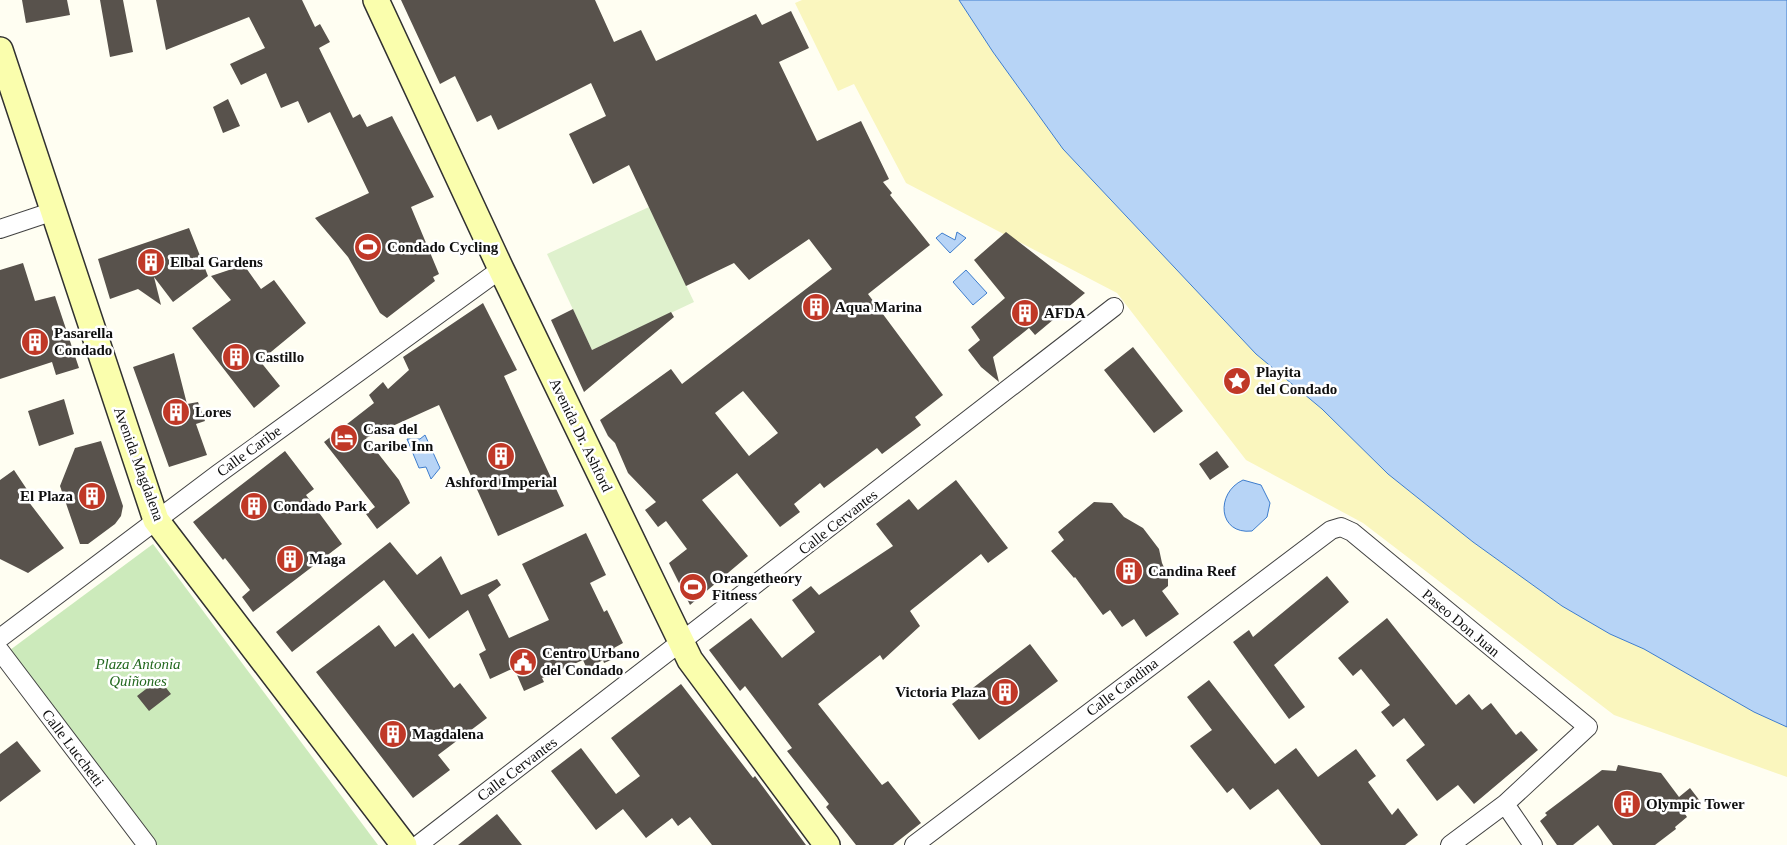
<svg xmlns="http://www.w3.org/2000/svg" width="1787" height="845" font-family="Georgia,serif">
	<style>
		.green { fill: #cceabb }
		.sand { fill: #faf6be }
		.pitch { fill: #dff1cd }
		.water { fill: #b7d4f6; stroke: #3e7dcd }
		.building { fill: #58524c; fill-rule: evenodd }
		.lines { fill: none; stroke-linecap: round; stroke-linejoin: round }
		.street-casing { stroke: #424242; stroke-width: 20 }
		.secondary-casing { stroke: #313131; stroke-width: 28 }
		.street { stroke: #fff; stroke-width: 18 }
		.secondary { stroke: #fafead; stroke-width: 25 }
		.labels { text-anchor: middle; stroke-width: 5; stroke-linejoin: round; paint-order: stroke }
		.poi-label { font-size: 15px; font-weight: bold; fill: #0f0f0f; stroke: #fff; text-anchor: start }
		.street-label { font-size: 15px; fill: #0f0f0f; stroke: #fff }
		.park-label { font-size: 15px; font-style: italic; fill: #23681f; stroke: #fff }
	</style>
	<rect width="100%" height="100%" fill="#fffef2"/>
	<path class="green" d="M153 544 378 845H156L10 650Z"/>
	<path class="sand" d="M802 0H959L993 52 1063 149 1256 354 1322 409 1388 474 1473 542 1562 606 1610 634 1644 649 1754 712 1787 727V777L1614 715 1363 523 1246 460 1117 293 906 183 854 84 838 91 795 3Z"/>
	<path class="pitch" d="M649 207 694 302 592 350 547 254Z"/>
	<path class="water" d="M959 0H1787V727L1754 712 1644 649 1610 634 1562 606 1473 542 1388 474 1322 409 1256 354 1063 149 993 52Z
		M957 232 966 238 950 253 936 238 942 233 955 240Z
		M966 270 987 293 973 305 953 282Z
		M425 435 440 468 431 479 426 467 419 468 407 439H420Z
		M1243 480 1261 485 1270 503 1267 517 1252 531C1218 535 1215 493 1243 480Z"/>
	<path class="building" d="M22 0H67L70 15 26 23Z
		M100 0H123L133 52 110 57Z
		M156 0H302L315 27 320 24 330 42 319 48 353 118 360 114 367 127 392 116 434 197 411 207 439 274 433 277 435 281 387 318 380 313 348 257 315 218 369 193 330 112 308 123 298 101 281 108 266 73 241 85 230 64 265 48 249 17 166 50Z
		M401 0H595L614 42 641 30 656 61 756 14 762 25 791 11 809 48 779 62 817 141 861 121 889 179 883 182 892 193 890 195 930 245 868 294 943 395 915 417 921 425 882 454 877 448 824 488 820 483 794 504 800 512 780 527 737 473 702 500 748 556 690 605 669 563 687 549 666 521 658 527 645 510 656 502 628 473 615 443 608 436 600 420 671 369 682 384 832 269 809 239 749 280 734 263 686 286 629 165 593 184 569 134 606 116 591 83 498 130 491 115 477 122 455 76 440 84ZM743 391 778 433 749 456 715 413Z
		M228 99 240 126 223 133 213 107Z
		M189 228 208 276 173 302 154 277 161 305 138 289 110 299 98 259Z
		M1006 232 1085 293 1035 335 1029 328 993 357 999 382 981 367 968 350 980 340 971 327 1005 298 974 260Z
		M23 263 35 301 55 296 79 368 56 375 52 362 0 379V270Z
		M244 265 261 289 274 280 306 323 260 361 280 386 254 408 192 328 231 300 211 276Z
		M483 303 517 370 504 376 564 506 498 536 439 405 366 438 399 480 410 503 377 529 366 514 375 507 324 442 374 403 369 395 383 382 388 389 409 370 403 357Z
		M573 309 592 350 671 312 674 317 584 392 551 320Z
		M1133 347 1183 411 1154 433 1104 370Z
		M174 353 187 404 198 402 205 421 196 424 207 455 169 467 133 367Z
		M64 399 74 434 39 446 28 411Z
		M101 441 123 506 121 516 115 524 88 544H80L60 486 75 448Z
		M285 451 314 489 306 495 342 544 253 612 242 597 250 590 225 558 223 560 193 522Z
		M1217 451 1229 467 1210 480 1199 464Z
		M14 470 30 494 25 497 64 548 28 573 0 559V480Z
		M956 480 1008 548 988 563 981 554 910 611 920 626 883 660 880 655 818 704 882 785 888 781 921 823 893 845H856L826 807 829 804 787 751 792 748 745 686 740 691 709 650 751 618 782 658 815 632 792 600 811 586 819 595 893 546 876 524 909 499 918 510Z
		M1094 502 1112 503 1124 517 1143 528 1159 549 1162 563 1168 576V586L1162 591 1179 614 1146 637 1134 619 1122 627 1110 610 1103 615 1075 577 1074 578 1051 551 1064 540 1058 532Z
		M586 533 606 575 590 583 604 612 607 610 623 643 614 648 618 657 604 663 603 660 587 669 583 660 542 678 544 682 524 691 514 668 490 679 479 654 486 650 468 610 429 639 384 580 292 652 276 632 390 542 417 575 441 556 461 595 497 579 501 585 488 595 509 638 549 620 522 564Z
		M1327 576 1349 602 1274 665 1305 707 1289 719 1233 642 1249 630 1253 637Z
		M1387 618 1456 705 1469 694 1482 710 1491 703 1516 735 1521 731 1538 750 1474 804 1458 785 1437 801 1406 760 1425 745 1404 718 1393 727 1381 712 1390 705 1361 669 1353 676 1338 658Z
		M379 625 395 647 413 633 454 688 460 683 487 718 438 755 450 770 413 798 316 672Z
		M1030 644 1058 681 979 740 952 704Z
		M159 679 171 694 149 711 137 696Z
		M1209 680 1275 764 1296 748 1318 777 1356 749 1376 776 1368 782 1392 815 1398 808 1418 835 1405 845H1321L1278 789 1250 810 1233 788 1227 793 1190 746 1212 730 1187 697Z
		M681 684 753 778 755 776 806 845H712L690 817 678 826 672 818 646 838 623 809 596 830 551 771 581 748 616 794 640 776 611 738Z
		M17 741 41 771 0 802V754Z
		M1618 765 1661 773 1679 797 1690 788 1700 801 1685 814 1687 817 1675 827 1676 829 1655 845H1613L1598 825 1573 845H1557L1540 821 1547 815 1545 813 1602 770 1616 771Z
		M497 814 522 845H458Z"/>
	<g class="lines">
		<g class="street-casing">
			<path id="street" d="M0 229 54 211
				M0 638 218 474 501 269
				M0 651 147 845
				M1505 804 1533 845
				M418 845 1114 307
				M914 845 1331 530 1341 527 1352 532 1588 727 1505 804 1450 845"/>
		</g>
		<g class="secondary-casing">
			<path id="secondary" d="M376 0 501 269 690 660 827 845
				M0 50 156 520 404 845"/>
		</g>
		<use href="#street" class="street"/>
		<use href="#secondary" class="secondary"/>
	</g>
	<defs>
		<g id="stadium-disc" transform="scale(1.4375)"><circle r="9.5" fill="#c03827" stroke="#fff"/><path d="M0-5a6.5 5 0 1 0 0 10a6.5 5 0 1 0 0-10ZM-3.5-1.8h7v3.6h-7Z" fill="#fff"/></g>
		<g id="building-disc" transform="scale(1.4375)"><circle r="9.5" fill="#c03827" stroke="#fff"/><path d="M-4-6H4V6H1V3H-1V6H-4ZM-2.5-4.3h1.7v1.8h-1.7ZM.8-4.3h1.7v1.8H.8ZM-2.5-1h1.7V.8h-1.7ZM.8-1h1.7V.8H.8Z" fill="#fff"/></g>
		<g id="sight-disc" transform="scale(1.4375)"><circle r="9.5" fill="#c03827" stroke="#fff"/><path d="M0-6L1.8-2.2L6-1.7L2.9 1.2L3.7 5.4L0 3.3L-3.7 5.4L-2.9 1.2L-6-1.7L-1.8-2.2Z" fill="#fff"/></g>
		<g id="hotel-disc" transform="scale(1.4375)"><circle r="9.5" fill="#c03827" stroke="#fff"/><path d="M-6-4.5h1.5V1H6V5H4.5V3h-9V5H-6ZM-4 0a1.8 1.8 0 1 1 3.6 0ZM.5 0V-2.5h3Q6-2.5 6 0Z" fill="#fff"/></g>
		<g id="civic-disc" transform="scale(1.4375)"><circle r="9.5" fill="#c03827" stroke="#fff"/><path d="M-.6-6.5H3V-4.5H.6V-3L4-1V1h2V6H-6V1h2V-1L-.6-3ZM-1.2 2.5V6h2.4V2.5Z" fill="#fff"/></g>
	</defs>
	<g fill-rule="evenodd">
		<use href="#stadium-disc" x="368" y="247"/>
		<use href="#building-disc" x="151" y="262"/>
		<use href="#building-disc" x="816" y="307"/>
		<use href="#building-disc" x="1025" y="313"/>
		<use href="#building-disc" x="35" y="342"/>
		<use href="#building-disc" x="236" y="357"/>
		<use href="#sight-disc" x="1237" y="381"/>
		<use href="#building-disc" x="176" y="412"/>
		<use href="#hotel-disc" x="344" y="438"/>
		<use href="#building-disc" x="501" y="456"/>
		<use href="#building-disc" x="92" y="496"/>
		<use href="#building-disc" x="254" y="506"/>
		<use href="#building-disc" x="290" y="559"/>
		<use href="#building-disc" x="1129" y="571"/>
		<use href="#stadium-disc" x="693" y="587"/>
		<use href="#civic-disc" x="523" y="662"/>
		<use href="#building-disc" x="1005" y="692"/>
		<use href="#building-disc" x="393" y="734"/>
		<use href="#building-disc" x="1627" y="804"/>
	</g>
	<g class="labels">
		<g class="poi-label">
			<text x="387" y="252">Condado Cycling</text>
			<text x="170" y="267">Elbal Gardens</text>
			<text x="835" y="312">Aqua Marina</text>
			<text x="1044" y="318">AFDA</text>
			<text x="54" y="338">Pasarella<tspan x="54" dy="17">Condado</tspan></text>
			<text x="255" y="362">Castillo</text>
			<text x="1256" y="377">Playita<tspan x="1256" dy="17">del Condado</tspan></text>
			<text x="195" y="417">Lores</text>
			<text x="363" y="434">Casa del<tspan x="363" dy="17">Caribe Inn</tspan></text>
			<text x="501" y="487" text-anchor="middle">Ashford Imperial</text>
			<text x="73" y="501" text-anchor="end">El Plaza</text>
			<text x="273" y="511">Condado Park</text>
			<text x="309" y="564">Maga</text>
			<text x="1148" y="576">Candina Reef</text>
			<text x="712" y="583">Orangetheory<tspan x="712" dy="17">Fitness</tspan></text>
			<text x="542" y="658">Centro Urbano<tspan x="542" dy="17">del Condado</tspan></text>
			<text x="986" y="697" text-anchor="end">Victoria Plaza</text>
			<text x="412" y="739">Magdalena</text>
			<text x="1646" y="809">Olympic Tower</text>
		</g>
		<g class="street-label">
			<text transform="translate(581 435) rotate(64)" y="5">Avenida Dr. Ashford</text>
			<text transform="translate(249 451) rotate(-36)" y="5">Calle Caribe</text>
			<text transform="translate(139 464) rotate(70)" y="5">Avenida Magdalena</text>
			<text transform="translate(838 522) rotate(-38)" y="5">Calle Cervantes</text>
			<text transform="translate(1461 623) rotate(40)" y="5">Paseo Don Juan</text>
			<text transform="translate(1122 687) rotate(-37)" y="5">Calle Candina</text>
			<text transform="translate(73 748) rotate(53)" y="5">Calle Lucchetti</text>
			<text transform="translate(517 769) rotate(-37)" y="5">Calle Cervantes</text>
		</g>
		<g class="park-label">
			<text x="138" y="669">Plaza Antonia<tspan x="138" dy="17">Quiñones</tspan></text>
		</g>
	</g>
</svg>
